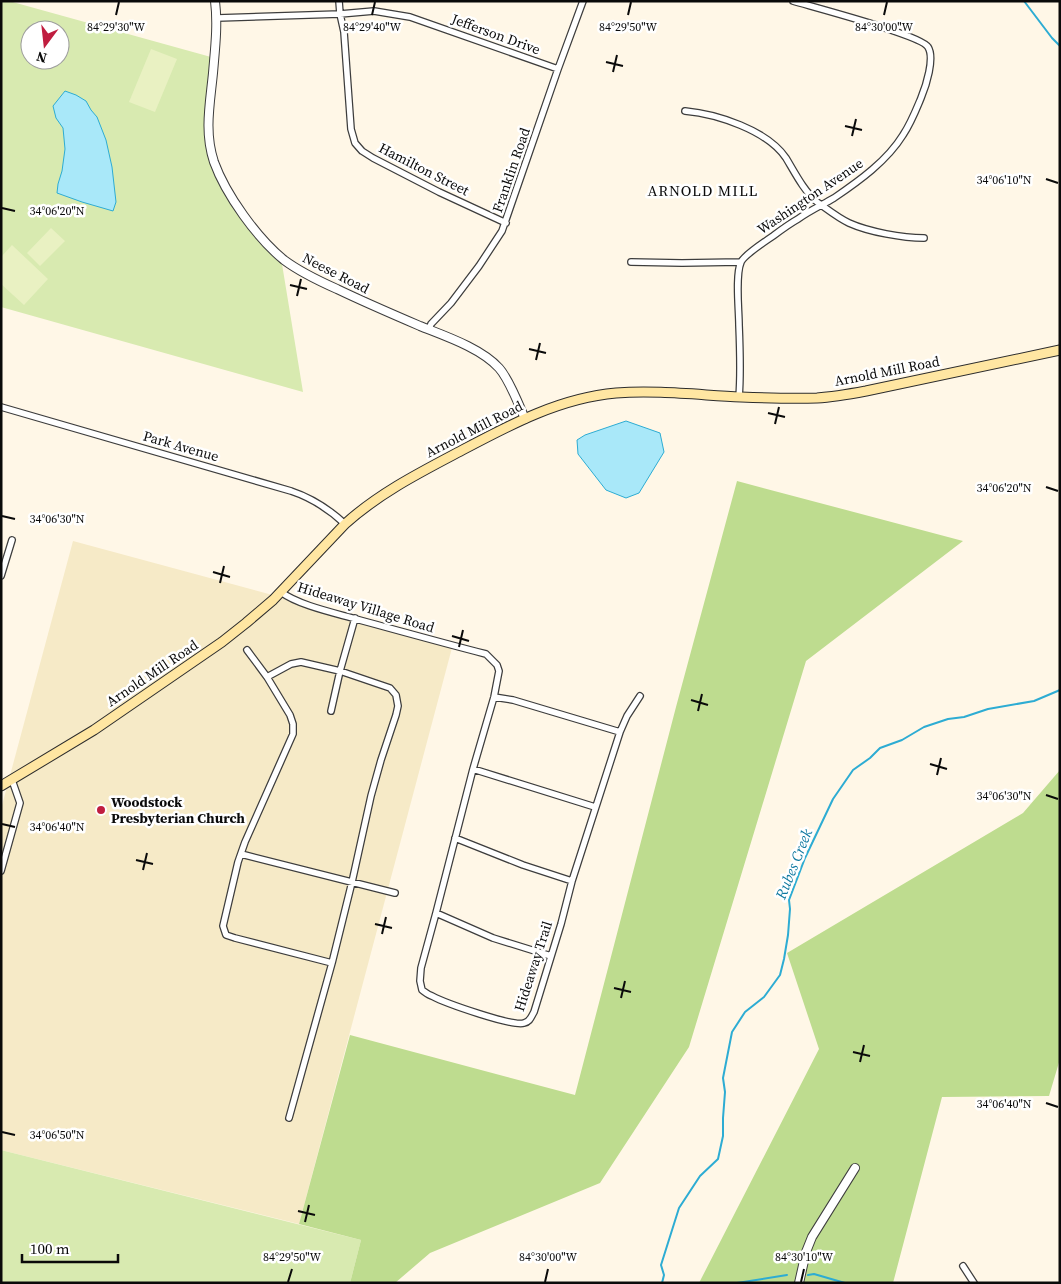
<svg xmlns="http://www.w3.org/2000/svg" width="1061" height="1284" font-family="'Source Serif 4',serif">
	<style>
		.farmland { fill: #f6eac7 }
		.green { fill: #d8eab0; fill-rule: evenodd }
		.forest { fill: #bedc8f }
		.pitch { fill: #e9f1c2 }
		.water { fill: #a9e8f9; stroke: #2dacd3 }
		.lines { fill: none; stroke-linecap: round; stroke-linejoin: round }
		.stream { stroke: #2dacd3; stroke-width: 2 }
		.minor-casing { stroke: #3d3d3d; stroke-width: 8 }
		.tertiary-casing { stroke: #3d3d3d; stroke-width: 10 }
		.secondary-casing { stroke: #2c2c2c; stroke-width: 11 }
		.minor { stroke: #fff; stroke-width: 5.5 }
		.tertiary { stroke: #fff; stroke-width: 8 }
		.secondary { stroke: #ffe6a2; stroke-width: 9 }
		.ticks { fill: none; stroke: #0a0a0a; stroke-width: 2 }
		.poi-dot { fill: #c01d3f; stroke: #fff; stroke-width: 2 }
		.labels { text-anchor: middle; stroke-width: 5; stroke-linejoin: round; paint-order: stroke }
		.street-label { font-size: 14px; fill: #0a0a0a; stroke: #fff }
		.poi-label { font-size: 14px; font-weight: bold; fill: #0a0a0a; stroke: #fff; text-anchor: start }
		.neighbourhood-label { font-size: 15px; letter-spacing: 1px; fill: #0a0a0a; stroke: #fff }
		.water-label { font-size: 15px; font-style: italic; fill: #0f79a0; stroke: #fff }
		.ticks-label { font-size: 12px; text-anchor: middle; fill: #0a0a0a; stroke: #fff; stroke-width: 5; stroke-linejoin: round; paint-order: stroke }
	</style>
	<rect width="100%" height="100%" fill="#fff7e7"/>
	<path class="farmland" d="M73 541 453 644 299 1224 1 1150V809Z"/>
	<path class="green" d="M1 1H9L211 57 204 120 205 139 209 159 223 190 256 237 282 264 303 392 1 307ZM30 30H60V60H30Z
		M1 1150 361 1240 350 1283H1Z"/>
	<path class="forest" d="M737 481 963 541 806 661 689 1047 600 1183 430 1253 395 1283H350L361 1240 299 1224 350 1035 575 1095 676 707Z
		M1060 770V1059L1049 1096 942 1097 893 1283H699L819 1049 787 953 1023 813Z"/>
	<path class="pitch" d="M151 49 177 59 155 112 129 102Z
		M51 228 65 241 40 266 27 253Z
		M12 245 48 279 24 305 1 284V257Z"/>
	<path class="water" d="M65 91 76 95 86 101 91 110 97 117 106 140 112 167 116 202 113 211 82 202 57 193 58 184 62 171 65 149 63 128 56 118 53 106Z
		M626 421 660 433 664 452 639 493 626 498 606 490 578 454 577 440 585 435Z"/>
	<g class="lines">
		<path class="stream" d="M1024 1 1052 38 1060 46
			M808 1275 814 1274 845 1283
			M662 1283 664 1275 661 1265 679 1208 700 1176 718 1159 723 1136V1118L725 1092 723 1078 732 1032 745 1012 764 997 780 975 784 959 788 935 790 909 789 900 805 858 833 799 853 770 870 758 880 748 902 740 924 727 948 719 964 717 988 709 1034 701 1060 690
			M737 1283 787 1275"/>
		<g class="minor-casing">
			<path id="minor" d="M339 1 340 14 344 32 351 129 355 143 362 151 373 158 439 192 506 223
				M217 18 340 14 374 11 410 17 558 69
				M685 111C717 114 767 130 786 158 795 173 804 191 817 202 827 209 838 218 849 223 869 232 903 238 924 238
				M631 262 682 263 740 262
				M429 329 431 324 451 303 479 266 502 231 558 69 583 1
				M739 397C741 373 740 349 739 325 739 310 735 275 741 262 744 255 766 241 773 236 781 230 789 224 798 219 809 211 822 205 834 198 859 181 887 161 903 135 911 123 916 110 921 98 926 86 935 58 928 47 921 35 813 7 793 1
				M1 407 291 491C312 498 329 509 345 524
				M1 576 12 540
				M281 592C298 605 335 613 356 619 400 631 443 643 486 654L497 665 499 671 494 697 473 769 436 913 421 968 420 981 422 990C425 992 428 995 432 996 445 1003 513 1027 524 1023 530 1022 531 1017 534 1012L561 924 572 881 620 732 627 716 640 696
				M247 650 267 677 290 715 293 724V734L245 842 238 862 223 926 226 935 235 938 332 963
				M267 677 291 664 301 662 340 671 390 688 396 695 398 706 396 715 381 760 371 796 352 882 332 963 289 1118
				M494 697 513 700 620 732
				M331 711 340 671 355 618
				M473 769 595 807
				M455 838 523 865 572 881
				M241 854 395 893
				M1 871 20 803 12 780
				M436 913 493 938 551 956
				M963 1266 974 1283"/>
		</g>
		<g class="tertiary-casing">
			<path id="tertiary" d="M215 1C218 25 215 49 213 73 210 104 204 132 214 162 226 195 257 238 284 260 300 272 319 281 337 289 364 302 392 314 420 326 445 336 481 348 499 368 509 379 519 405 525 419
				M799 1283 806 1252 812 1237 855 1168"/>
		</g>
		<g class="secondary-casing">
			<path id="secondary" d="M1 786 94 730 222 642 246 623 273 600 345 524C377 495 415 475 453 455 504 428 557 398 616 393 657 390 699 395 741 397 766 398 792 399 817 398 833 397 850 394 866 391L1060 350"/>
		</g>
		<use href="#minor" class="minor"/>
		<use href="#tertiary" class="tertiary"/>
		<use href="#secondary" class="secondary"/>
	</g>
	<path class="ticks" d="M116 15 119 2M372 15 375 2M628 15 631 2M884 15 887 2M606 62 623 66M613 72 617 55M845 126 862 130M852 136 856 119M1046 179 1058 183M2 208 15 211M290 285 307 289M297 296 301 279M529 349 546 353M536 360 540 343M768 413 785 417M775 424 779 407M1046 487 1058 491M2 516 15 519M213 572 230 577M220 583 224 566M452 636 469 641M459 647 463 630M691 700 708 705M698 711 702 694M930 764 947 769M937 775 941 758M1046 795 1058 799M2 824 15 827M136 860 153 864M143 870 147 853M375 924 392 928M382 934 386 917M614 988 631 992M621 998 625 981M853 1052 870 1056M860 1062 864 1045M1046 1103 1058 1107M2 1132 15 1135M298 1211 315 1215M305 1222 309 1205M288 1282 292 1269M545 1282 548 1269M801 1282 804 1269"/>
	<circle class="poi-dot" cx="101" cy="810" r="5"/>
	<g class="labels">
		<g class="street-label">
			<text transform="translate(496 34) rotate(20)" y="5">Jefferson Drive</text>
			<text transform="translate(424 169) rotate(27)" y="5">Hamilton Street</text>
			<text transform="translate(511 170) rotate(-71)" y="5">Franklin Road</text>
			<text transform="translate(810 196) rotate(-34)" y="5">Washington Avenue</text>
			<text transform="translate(336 273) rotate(27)" y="5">Neese Road</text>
			<text transform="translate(887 371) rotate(-11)" y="5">Arnold Mill Road</text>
			<text transform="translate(474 429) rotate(-27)" y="5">Arnold Mill Road</text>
			<text transform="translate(181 446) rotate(16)" y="5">Park Avenue</text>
			<text transform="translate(366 607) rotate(17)" y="5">Hideaway Village Road</text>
			<text transform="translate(152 673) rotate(-34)" y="5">Arnold Mill Road</text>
			<text transform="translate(533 966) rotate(-72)" y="5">Hideaway Trail</text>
		</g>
		<g class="poi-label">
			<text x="111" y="807">Woodstock<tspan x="111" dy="16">Presbyterian Church</tspan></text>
		</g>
		<g class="neighbourhood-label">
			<text x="703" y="196">ARNOLD MILL</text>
		</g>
		<g class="water-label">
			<text transform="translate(794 864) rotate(-68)" y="5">Rubes Creek</text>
		</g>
	</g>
	<g class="ticks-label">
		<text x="116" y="31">84°29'30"W</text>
		<text x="372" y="31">84°29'40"W</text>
		<text x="628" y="31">84°29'50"W</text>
		<text x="884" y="31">84°30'00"W</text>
		<text x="1004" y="184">34°06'10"N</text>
		<text x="57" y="215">34°06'20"N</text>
		<text x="1004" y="492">34°06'20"N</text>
		<text x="57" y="523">34°06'30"N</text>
		<text x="1004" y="800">34°06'30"N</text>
		<text x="57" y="831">34°06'40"N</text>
		<text x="1004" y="1108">34°06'40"N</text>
		<text x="57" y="1139">34°06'50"N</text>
		<text x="292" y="1261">84°29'50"W</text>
		<text x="548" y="1261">84°30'00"W</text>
		<text x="804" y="1261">84°30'10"W</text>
	</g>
	<rect width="1061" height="1284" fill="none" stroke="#0a0a0a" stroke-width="5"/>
	<g transform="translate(45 45) rotate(195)"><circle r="24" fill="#ffffff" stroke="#9d9d9d"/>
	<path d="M0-4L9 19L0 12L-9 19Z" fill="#c01d3f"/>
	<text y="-8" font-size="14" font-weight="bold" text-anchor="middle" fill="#0a0a0a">N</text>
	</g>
	<path d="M22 1254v8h96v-8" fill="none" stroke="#0a0a0a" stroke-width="2.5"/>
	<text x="30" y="1254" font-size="15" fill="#0a0a0a" stroke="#ffffff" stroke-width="4" paint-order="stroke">100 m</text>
</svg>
